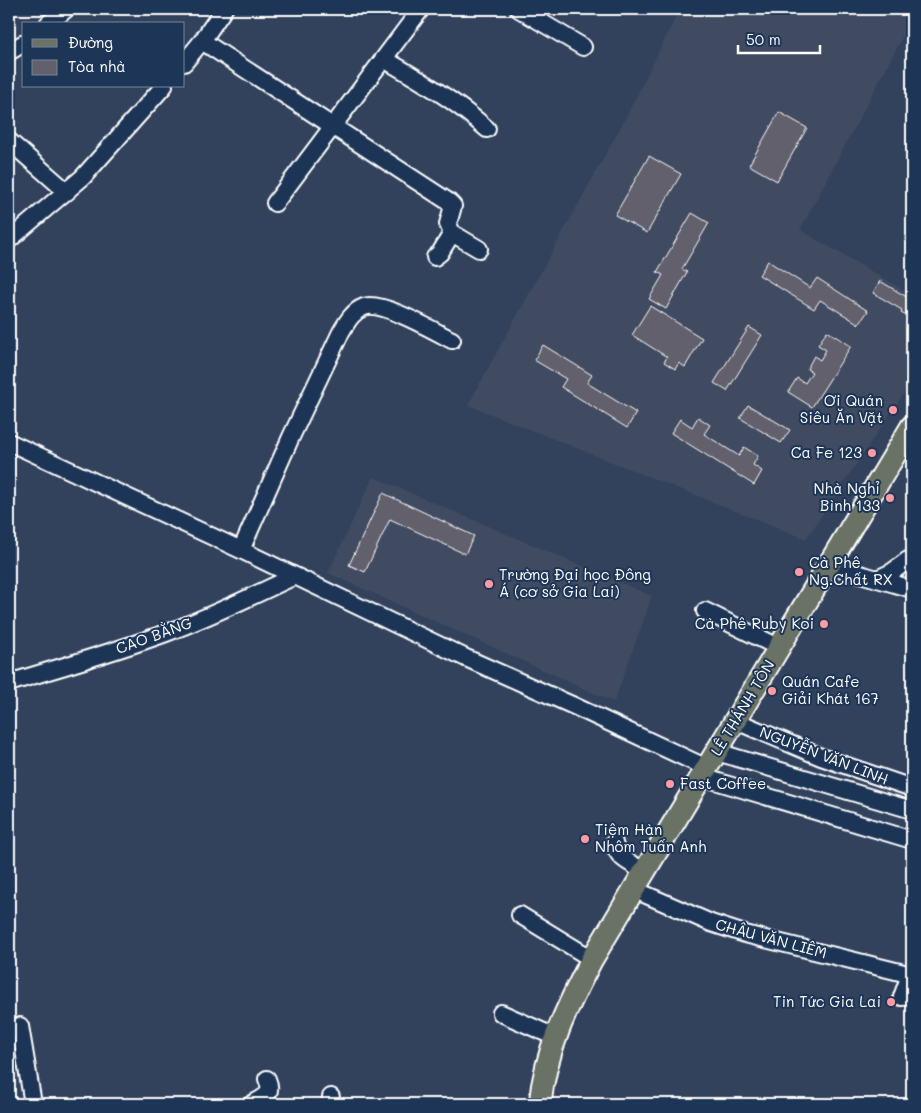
<svg xmlns="http://www.w3.org/2000/svg" width="921" height="1113" font-family="Mali,sans-serif">
	<style>
		.built { fill: #404b62 }
		.building { fill: #62606c; stroke: #fff }
		.lines { fill: none; stroke-linecap: round; stroke-linejoin: round }
		.minor-casing { stroke: #fff; stroke-width: 20 }
		.major-casing { stroke: #fff; stroke-width: 25 }
		.minor { stroke: #1d3557; stroke-width: 16 }
		.major { stroke: #6b7165; stroke-width: 21 }
		.poi-dot { fill: #ff9aa2; stroke: #1d3557; stroke-width: 2 }
		.labels { text-anchor: middle; stroke-width: 4; stroke-linejoin: round; paint-order: stroke }
		.poi-label { font-size: 15px; fill: #fff; stroke: #1d3557; text-anchor: end }
		.street-label { font-size: 15px; fill: #fff; stroke: #1d3557 }
	</style>
	<rect width="100%" height="100%" fill="#32425d"/>
	<filter id="ink" filterUnits="userSpaceOnUse"><feTurbulence type="fractalNoise" baseFrequency=".02" numOctaves="2"/><feDisplacementMap in="SourceGraphic" scale="10" xChannelSelector="R" yChannelSelector="G"/><feConvolveMatrix kernelMatrix="1 2 1 2 8 2 1 2 1" color-interpolation-filters="sRGB"/></filter>
	<g filter="url(#ink)">
		<path class="built" d="M680 9H912V19L800 230 912 295V381L806 539 468 405 626 117Z
			M373 477 652 596 614 702 328 573Z"/>
		<path class="building" d="M779 112 807 128 777 181 749 165Z
			M649 156 681 174 647 233 615 215Z
			M692 213 709 223 682 269 687 272 666 309 649 299 663 275 657 272Z
			M768 261 810 288 817 278 868 311 859 324 820 300 814 309 759 275Z
			M880 281 910 299 909 300 912 302V319L901 313 902 310 873 293Z
			M650 306 702 338 685 367 679 363 675 369 664 362 667 357 632 335Z
			M749 327 762 335 727 391 714 383Z
			M827 331 851 346 812 407 788 392 797 378 805 383 812 372 807 369 814 356 820 360 826 350 818 345Z
			M543 345 592 375 587 383 636 413 627 428 561 387 566 379 534 360Z
			M748 405 790 430 781 443 740 418Z
			M698 417 710 425 704 434 739 456 744 447 758 456 753 465 762 471 754 485 671 433 680 419 692 427Z
			M383 493 474 536 465 554 390 519 365 572 349 565Z"/>
		<g class="lines">
			<g class="minor-casing">
				<path id="minor" d="M519 9 583 47
					M48 24 66 9
					M202 41 449 202 453 206 448 224 452 233 479 249
					M9 52 24 43
					M384 59C420 80 456 101 487 129
					M184 63 202 41 224 9
					M9 141 67 192
					M275 203 421 9
					M9 240 83 177 164 86
					M435 257 440 253 452 233
					M9 442 241 550 466 658 574 706 707 768
					M241 550 291 437 341 332C347 322 353 311 364 307 381 300 434 331 452 340
					M829 565 912 589
					M877 579 892 572 908 560
					M705 611 780 648
					M9 683C61 667 114 652 166 633 210 617 252 596 295 576
					M736 721 821 757 912 788
					M717 752 912 810
					M702 777 912 840
					M614 843C617 859 632 864 646 872
					M635 890 711 923 745 934 912 975
					M520 915 592 959
					M902 997 910 975
					M501 1013 555 1037
					M9 1030 20 1026 33 1104
					M252 1104C264 1097 274 1095 267 1079
					M330 1104 331 1097"/>
			</g>
			<g class="major-casing">
				<path id="major" d="M540 1104C545 1051 568 1005 592 959L912 426"/>
			</g>
			<use href="#minor" class="minor"/>
			<use href="#major" class="major"/>
		</g>
	</g>
	<g class="poi-dot">
		<circle cx="893" cy="410" r="5"/>
		<circle cx="872" cy="453" r="5"/>
		<circle cx="890" cy="498" r="5"/>
		<circle cx="799" cy="572" r="5"/>
		<circle cx="489" cy="584" r="5"/>
		<circle cx="824" cy="624" r="5"/>
		<circle cx="772" cy="691" r="5"/>
		<circle cx="670" cy="784" r="5"/>
		<circle cx="585" cy="839" r="5"/>
		<circle cx="891" cy="1002" r="5"/>
	</g>
	<g class="labels">
		<g class="poi-label">
			<text x="883" y="406">Ơi Quán<tspan x="883" dy="17">Siêu Ăn Vặt</tspan></text>
			<text x="862" y="458">Ca Fe 123</text>
			<text x="880" y="494">Nhà Nghỉ<tspan x="880" dy="17">Bình 133</tspan></text>
			<text x="809" y="568" text-anchor="start">Cà Phê<tspan x="809" dy="17">Ng.Chất RX</tspan></text>
			<text x="499" y="580" text-anchor="start">Trường Đại học Đông<tspan x="499" dy="17">Á (cơ sở Gia Lai)</tspan></text>
			<text x="814" y="629">Cà Phê Ruby Koi</text>
			<text x="782" y="687" text-anchor="start">Quán Cafe<tspan x="782" dy="17">Giải Khát 167</tspan></text>
			<text x="680" y="789" text-anchor="start">Fast Coffee</text>
			<text x="595" y="835" text-anchor="start">Tiệm Hàn<tspan x="595" dy="17">Nhôm Tuấn Anh</tspan></text>
			<text x="881" y="1007">Tin Tức Gia Lai</text>
		</g>
		<g class="street-label">
			<text transform="translate(154 636) rotate(-20)" y="5">CAO BẰNG</text>
			<text transform="translate(743 708) rotate(-59)" y="5">LÊ THÁNH TÔN</text>
			<text transform="translate(824 756) rotate(21)" y="5">NGUYỄN VĂN LINH</text>
			<text transform="translate(771 939) rotate(15)" y="5">CHÂU VĂN LIÊM</text>
		</g>
	</g>
	<rect width="921" height="1113" fill="none" stroke="#1d3557" stroke-width="30"/>
	<rect x="15" y="15" width="891" height="1083" fill="none" stroke="#fff" stroke-width="2" filter="url(#ink)"/>
	<rect x="22" y="22" width="162" height="65" fill="#1d3557" stroke="#77869a"/>
	<rect x="32" y="39" width="25" height="8" fill="#6b7165" stroke="#77869a"/>
	<text x="68" y="48" font-size="15" fill="#ffffff">Đường</text>
	<rect x="32" y="60" width="25" height="15" fill="#62606c" stroke="#77869a"/>
	<text x="68" y="72" font-size="15" fill="#ffffff">Tòa nhà</text>
	<path d="M738 45v8h82v-8" fill="none" stroke="#ffffff" stroke-width="2.5"/>
	<text x="746" y="45" font-size="15" fill="#ffffff" stroke="#1d3557" stroke-width="4" paint-order="stroke">50 m</text>
</svg>
